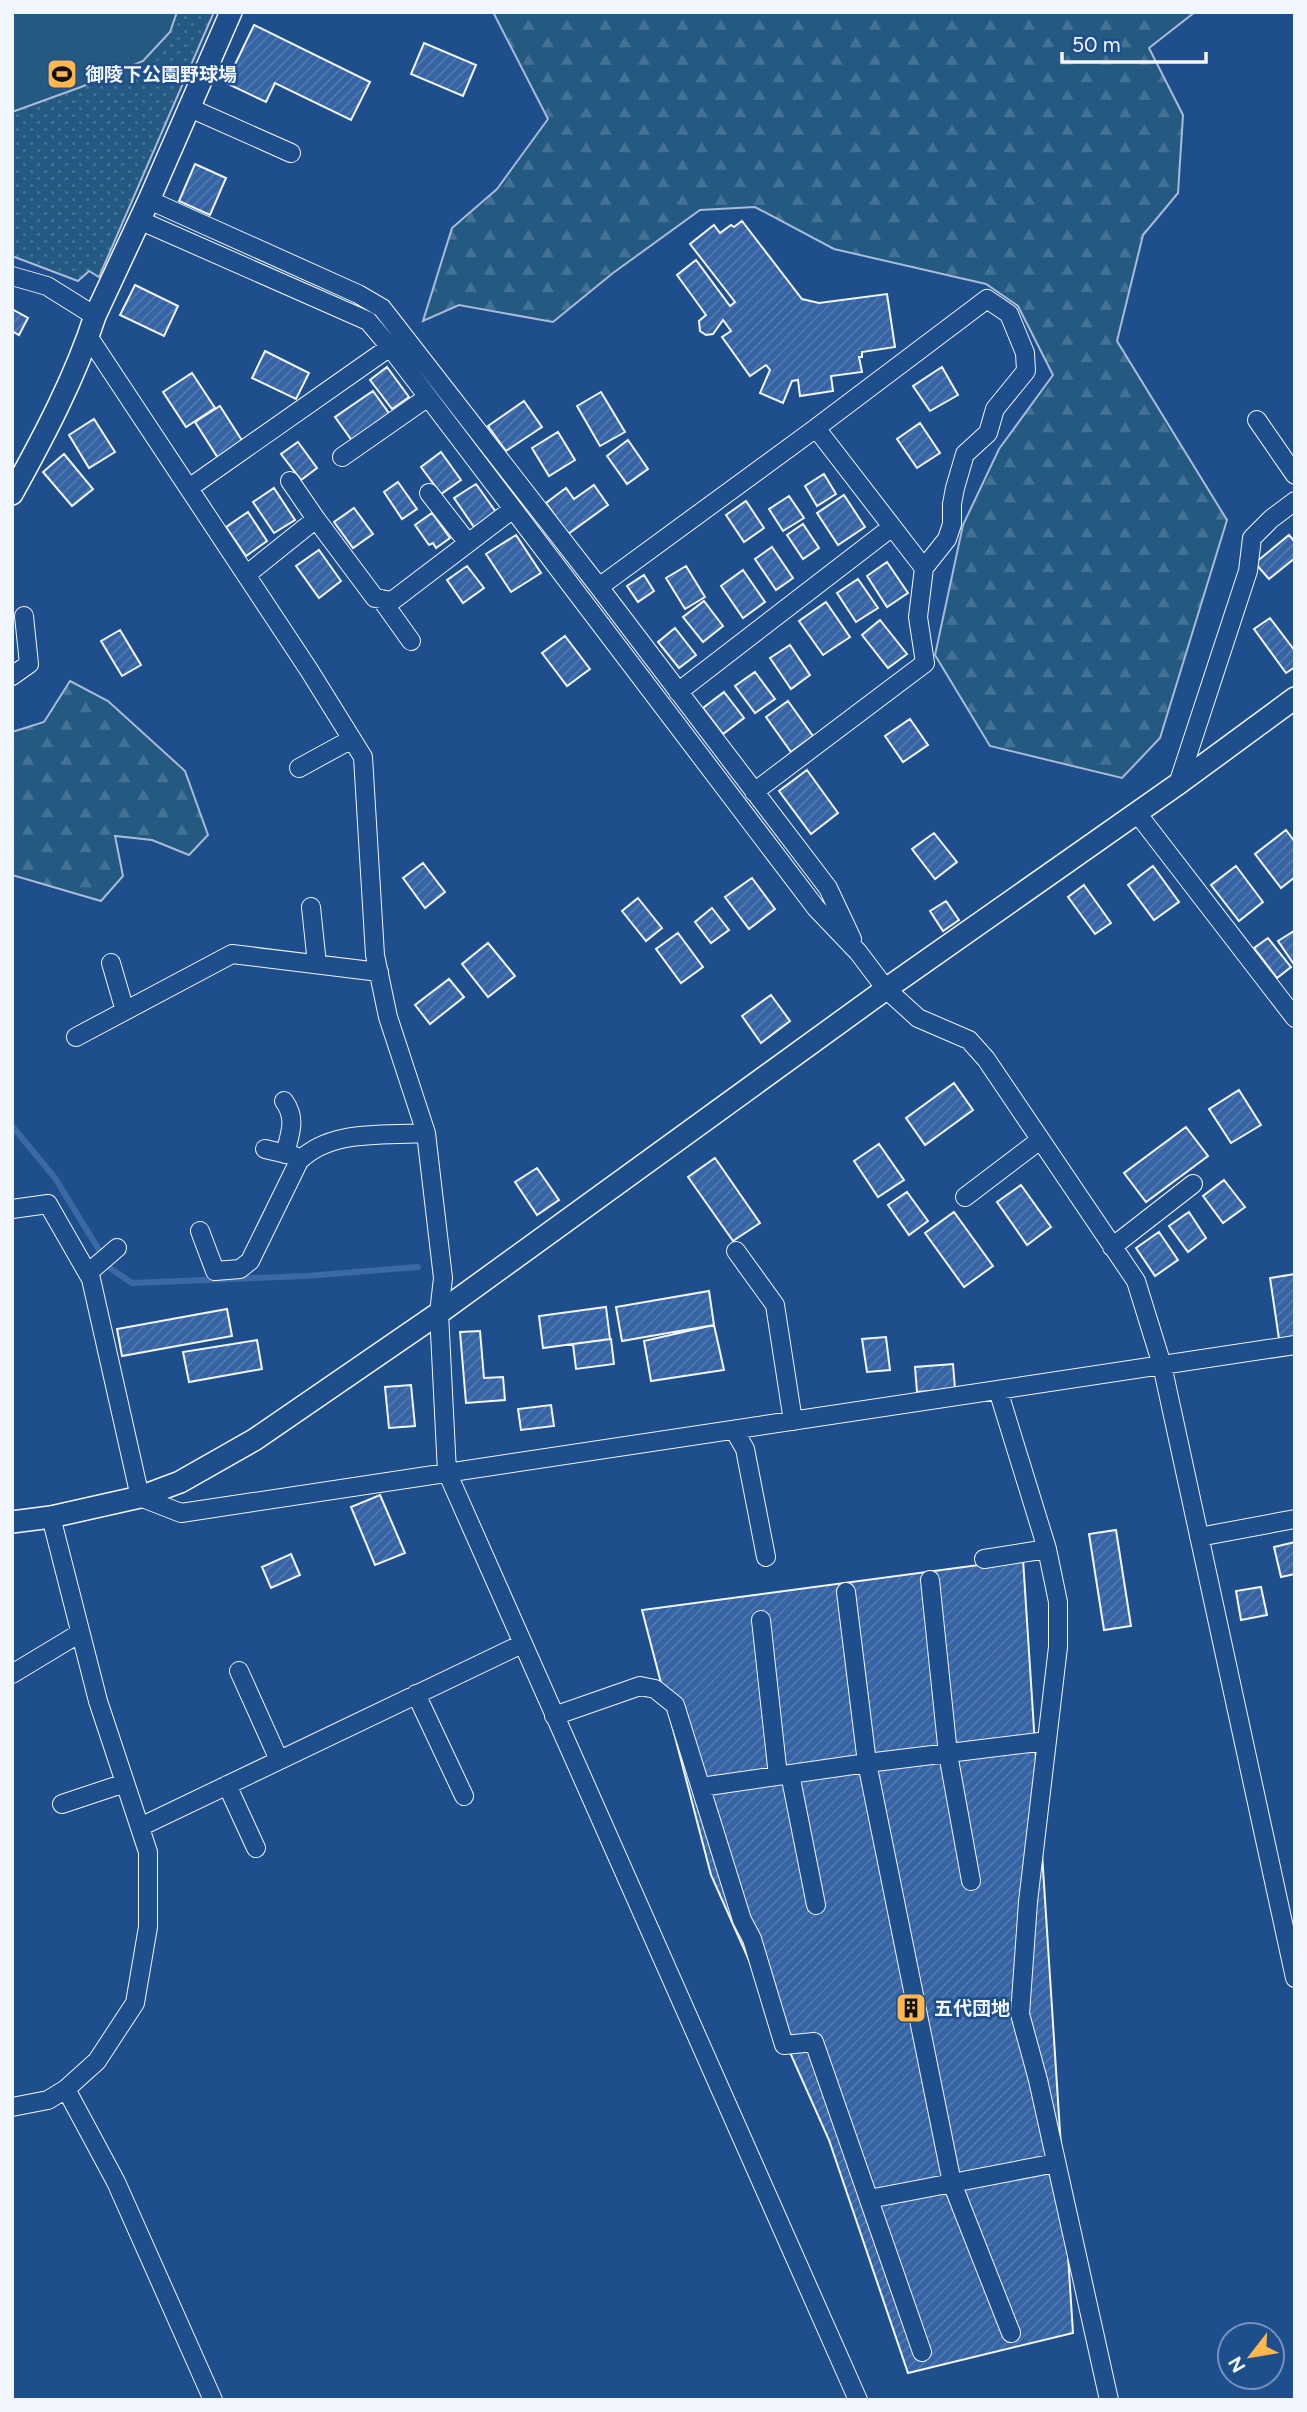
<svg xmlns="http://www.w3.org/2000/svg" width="1307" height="2412" font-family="Figtree,'Noto Sans JP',sans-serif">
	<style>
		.forest { fill: url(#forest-firs); stroke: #a8bbd7; stroke-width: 2 }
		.park { fill: url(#park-dots); stroke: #a8bbd7; stroke-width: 2 }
		.pitch { fill: #245a82; stroke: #a8bbd7; stroke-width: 2 }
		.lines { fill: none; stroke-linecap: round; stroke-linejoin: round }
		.stream { stroke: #3b69a3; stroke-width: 6 }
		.building { fill: url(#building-hatch); stroke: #f2f6ff; stroke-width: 2 }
		.minor-casing { stroke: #f2f6ff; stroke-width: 20 }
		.tertiary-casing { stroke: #f2f6ff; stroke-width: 24 }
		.minor { stroke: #1f4e8c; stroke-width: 18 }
		.tertiary { stroke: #1f4e8c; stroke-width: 21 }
		.labels { text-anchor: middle; stroke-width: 5; stroke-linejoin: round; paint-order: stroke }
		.poi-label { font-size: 19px; font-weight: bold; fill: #f2f6ff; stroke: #1f4e8c; text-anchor: start }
	</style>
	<defs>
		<pattern id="forest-firs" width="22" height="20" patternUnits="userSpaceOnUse" patternTransform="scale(1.75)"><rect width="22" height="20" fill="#245a82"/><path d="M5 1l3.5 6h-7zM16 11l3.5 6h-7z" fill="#447295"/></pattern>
		<pattern id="park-dots" width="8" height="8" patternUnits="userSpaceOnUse" patternTransform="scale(1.75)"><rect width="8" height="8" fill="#245a82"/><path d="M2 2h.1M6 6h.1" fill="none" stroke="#447295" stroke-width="1.8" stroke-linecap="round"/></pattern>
		<pattern id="building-hatch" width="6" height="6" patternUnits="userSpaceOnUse" patternTransform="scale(1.75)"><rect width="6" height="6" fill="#3563a3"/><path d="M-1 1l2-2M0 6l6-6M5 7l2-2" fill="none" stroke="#537ab1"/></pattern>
	</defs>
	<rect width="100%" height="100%" fill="#1f4e8c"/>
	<path class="forest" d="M493 12H1195L1149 48 1183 115 1178 193 1143 235 1117 341 1227 520 1160 738 1122 778 990 746 935 655 963 525 999 449 1053 375 1018 306 986 284 834 249 755 207 700 210 613 273 553 322 459 305 423 321 452 228 497 189 548 119Z
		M70 681 108 701 185 771 208 835 189 855 152 840 115 836 123 876 101 901 12 875V732L44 722Z"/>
	<path class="park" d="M12 12H214L99 277 89 271 78 281 12 256Z"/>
	<path class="pitch" d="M12 12H177L170 32 143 61 81 87 12 112Z"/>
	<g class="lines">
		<path class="stream" d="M12 1126 55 1178 110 1268 132 1283 306 1276 418 1267"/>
	</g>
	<path class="building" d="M254 25 370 82 351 120 275 83 266 102 226 83Z
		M424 43 476 65 463 96 411 74Z
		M195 164 226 178 210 215 179 201Z
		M742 221 802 299 819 303 887 294 895 347 862 352V357H859L862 372 831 376 833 391 800 396 798 380 792 381 783 403 760 393 770 370 766 365 750 376 722 337 731 331 723 320 713 334 706 335 700 331 699 321 706 315 677 275 696 260 730 306 735 302 690 244 714 225 720 233 731 225 734 227Z
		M135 285 178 306 164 336 120 315Z
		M12 309 28 318 19 335 12 331Z
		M265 351 309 373 296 399 252 378Z
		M387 367 409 397 392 409 370 380Z
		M942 367 958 395 930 411 913 386Z
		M192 373 215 408 186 427 163 392Z
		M373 391 391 416 353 442 335 417Z
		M601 392 625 432 600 446 577 406Z
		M524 401 542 427 506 451 488 426Z
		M220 406 243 442 218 458 195 422Z
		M94 419 115 452 89 468 69 435Z
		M920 423 940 453 917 468 897 439Z
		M558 432 575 460 549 476 532 448Z
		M628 440 648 469 627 484 607 456Z
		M298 442 317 468 301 480 281 454Z
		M441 452 461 480 441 494 421 467Z
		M64 454 93 489 72 506 43 472Z
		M824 474 836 494 817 506 805 486Z
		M398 482 417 509 402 519 384 492Z
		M476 484 496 512 474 527 454 498Z
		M594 485 608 505 568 534 546 503 566 488 574 499Z
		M274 488 295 520 274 533 253 502Z
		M844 495 865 527 838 545 817 513Z
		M789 496 804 518 783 531 769 509Z
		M746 501 764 528 744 542 726 515Z
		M354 508 373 534 353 548 334 522Z
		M248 512 267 541 246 556 226 527Z
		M432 513 450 538 436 548 433 543 429 545 415 525Z
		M803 524 819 548 803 559 787 535Z
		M516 535 541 573 511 592 486 554Z
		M1289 535 1295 542V558L1269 579 1255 563Z
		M772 547 793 578 776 590 755 559Z
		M319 550 341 581 319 598 296 566Z
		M887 562 908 593 887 607 867 576Z
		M467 566 484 588 463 603 447 580Z
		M686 566 705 597 685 609 666 578Z
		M743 570 765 602 743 618 721 586Z
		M644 575 654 591 638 602 627 586Z
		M858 579 878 608 856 622 837 593Z
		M704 601 723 626 703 642 683 617Z
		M826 602 850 637 823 655 799 621Z
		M1270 618 1295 651V667L1286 673 1254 629Z
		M880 620 907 654 888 668 862 635Z
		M675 628 696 655 679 668 658 642Z
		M120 630 141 665 122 676 101 641Z
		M565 636 590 669 567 686 542 653Z
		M790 645 810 675 791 689 770 658Z
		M755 672 775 699 755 713 735 686Z
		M724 692 744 718 723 734 703 708Z
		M788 701 813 736 791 752 766 717Z
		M910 719 928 745 903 762 885 736Z
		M807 770 838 813 811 834 779 791Z
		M1286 830 1295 842V877L1281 888 1255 854Z
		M934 833 957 862 935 879 912 849Z
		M423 863 445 892 425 908 403 878Z
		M1153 866 1179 902 1154 920 1128 885Z
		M1236 866 1263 902 1239 921 1211 885Z
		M752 878 775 909 749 929 725 897Z
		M1084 885 1111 923 1095 934 1068 897Z
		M638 898 662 928 646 941 622 911Z
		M946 901 959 920 943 931 930 911Z
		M712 908 729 930 711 943 695 922Z
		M1294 931 1295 962 1293 963 1278 941Z
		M678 933 703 967 681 983 656 949Z
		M1268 938 1291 967 1277 978 1254 948Z
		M488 943 515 976 488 997 462 964Z
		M449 979 464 997 430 1024 415 1005Z
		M771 995 790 1021 761 1043 742 1016Z
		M954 1083 973 1110 925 1145 906 1118Z
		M1239 1090 1261 1125 1231 1143 1209 1109Z
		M1186 1127 1208 1156 1146 1202 1124 1173Z
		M879 1144 904 1180 878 1197 854 1161Z
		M715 1158 760 1223 733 1241 688 1177Z
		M537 1168 559 1200 537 1215 515 1182Z
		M1224 1180 1245 1207 1223 1223 1203 1196Z
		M1021 1185 1051 1227 1027 1245 997 1202Z
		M907 1192 928 1221 909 1235 888 1205Z
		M954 1212 993 1266 964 1287 925 1233Z
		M1189 1212 1206 1238 1188 1252 1169 1226Z
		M1159 1232 1178 1260 1155 1276 1136 1248Z
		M1295 1274V1337L1279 1339 1270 1278Z
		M709 1291 714 1325 622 1341 616 1307Z
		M606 1307 610 1339 543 1348 539 1316Z
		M227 1309 232 1336 122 1356 117 1329Z
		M714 1325 724 1370 651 1381 644 1341Z
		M480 1331 484 1378 503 1377 505 1400 466 1403 460 1332Z
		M886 1337 890 1370 867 1372 862 1339Z
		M611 1339 614 1364 576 1369 573 1344Z
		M257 1340 262 1369 189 1382 183 1352Z
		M953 1364 955 1389 917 1392 915 1367Z
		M411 1385 415 1426 389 1428 385 1387Z
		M551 1405 554 1426 521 1430 518 1409Z
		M380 1495 405 1553 375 1565 351 1507Z
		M1116 1530 1131 1626 1104 1630 1089 1534Z
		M1295 1542V1574L1281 1577 1274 1547Z
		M291 1554 300 1575 271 1588 262 1567Z
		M1023 1559 1073 2333 908 2373 829 2140 711 1875 642 1610Z
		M1261 1587 1267 1615 1241 1620 1236 1591Z"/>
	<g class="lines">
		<g class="minor-casing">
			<path id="minor" d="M190 108 291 153
				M149 200 358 294 382 308 599 587 828 888 852 939
				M139 220 368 321 390 347 816 908 858 952 886 989 918 1018 969 1040 986 1059 1136 1281 1162 1365 1295 1978
				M12 276 47 286 95 316
				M88 336 309 670 363 757 375 955 388 1017 426 1133 443 1278 439 1313 447 1472 858 2400
				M1257 420 1295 475
				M816 428 987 299 1009 314 1025 353 1026 371 995 409 988 433 965 454 955 488 952 504V524L947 539 924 568
				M342 457 428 397
				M290 481 316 519
				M189 488 390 347
				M429 493 468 543
				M246 575 316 519 375 598 392 601 513 509
				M599 587 816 428 924 568 918 617 925 663 754 792
				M381 599 411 641
				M12 676 29 664 24 616
				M678 692 892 527
				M299 768 352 739
				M1178 784 1248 571 1252 538 1271 519 1295 501
				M1137 813 1295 1018
				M311 907 317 964
				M111 963 125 1011
				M76 1037 232 954 379 972
				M284 1101C297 1119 290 1133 285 1154
				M265 1149 295 1156
				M965 1197 1040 1140
				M12 1209 48 1204 91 1279 140 1497 181 1513 1295 1345
				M200 1231 215 1271 240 1269 250 1261 299 1161C331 1129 383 1136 426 1133
				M1112 1247 1193 1184
				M736 1251 775 1305 793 1421
				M88 1273 117 1248
				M998 1390 1047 1549 1058 1602V1647L1028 1902 1020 2014 1038 2080 1109 2400
				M734 1430 745 1449 766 1557
				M1199 1537 1295 1519
				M984 1559 1047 1549
				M930 1580 948 1754 971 1881
				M846 1592 867 1763 1047 1741
				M761 1620 778 1776
				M239 1671 279 1760
				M12 1674 80 1633
				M416 1694 464 1796
				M554 1716 640 1686 655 1689 675 1705 742 1920 752 1939 784 2045 814 2042 922 2352
				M790 1774 816 1905
				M227 1785 256 1848
				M701 1787 867 1763 952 2183 1011 2333
				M62 1804 125 1783
				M140 1827 522 1644
				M66 2089 116 2182 213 2400
				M12 2107 48 2100 66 2089 97 2061 135 2003 148 1927V1852L98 1701 51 1517
				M869 2199 1056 2163"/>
		</g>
		<g class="tertiary-casing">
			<path id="tertiary" d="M12 494C43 438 75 378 95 316L149 200 231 12
				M12 1522 51 1517 140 1497 180 1482 254 1440 439 1313 886 989 1178 784 1295 698"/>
		</g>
		<use href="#minor" class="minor"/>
		<use href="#tertiary" class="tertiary"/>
	</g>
	<defs>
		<g id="stadium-square" transform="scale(1.575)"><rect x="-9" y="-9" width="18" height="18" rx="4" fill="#ffb74d" stroke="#1f4e8c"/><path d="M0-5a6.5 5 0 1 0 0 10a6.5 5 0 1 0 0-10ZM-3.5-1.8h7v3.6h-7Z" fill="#111"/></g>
		<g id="building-square" transform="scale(1.575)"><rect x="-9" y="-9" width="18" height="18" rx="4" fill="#ffb74d" stroke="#1f4e8c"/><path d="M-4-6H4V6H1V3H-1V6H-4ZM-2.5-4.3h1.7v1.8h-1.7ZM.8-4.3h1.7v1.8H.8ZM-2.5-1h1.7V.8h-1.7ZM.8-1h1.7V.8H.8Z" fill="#111"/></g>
	</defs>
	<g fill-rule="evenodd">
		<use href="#stadium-square" x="62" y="74"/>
		<use href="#building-square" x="911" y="2008"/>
	</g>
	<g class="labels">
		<g class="poi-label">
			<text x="85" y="81">御陵下公園野球場</text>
			<text x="934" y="2015">五代団地</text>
		</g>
	</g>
	<rect width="1307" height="2412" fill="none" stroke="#f2f6ff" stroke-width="28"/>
	<g transform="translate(1251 2356) rotate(239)"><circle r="33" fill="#1f4e8c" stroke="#7391ba" stroke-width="2"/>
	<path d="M0-5L12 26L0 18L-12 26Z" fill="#ffb74d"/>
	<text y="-10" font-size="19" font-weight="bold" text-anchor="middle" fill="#f2f6ff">N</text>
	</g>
	<path d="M1062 52v10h144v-10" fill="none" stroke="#f2f6ff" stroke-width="3.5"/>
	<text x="1072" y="52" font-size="21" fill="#f2f6ff" stroke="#1f4e8c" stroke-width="5" paint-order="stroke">50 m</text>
</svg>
